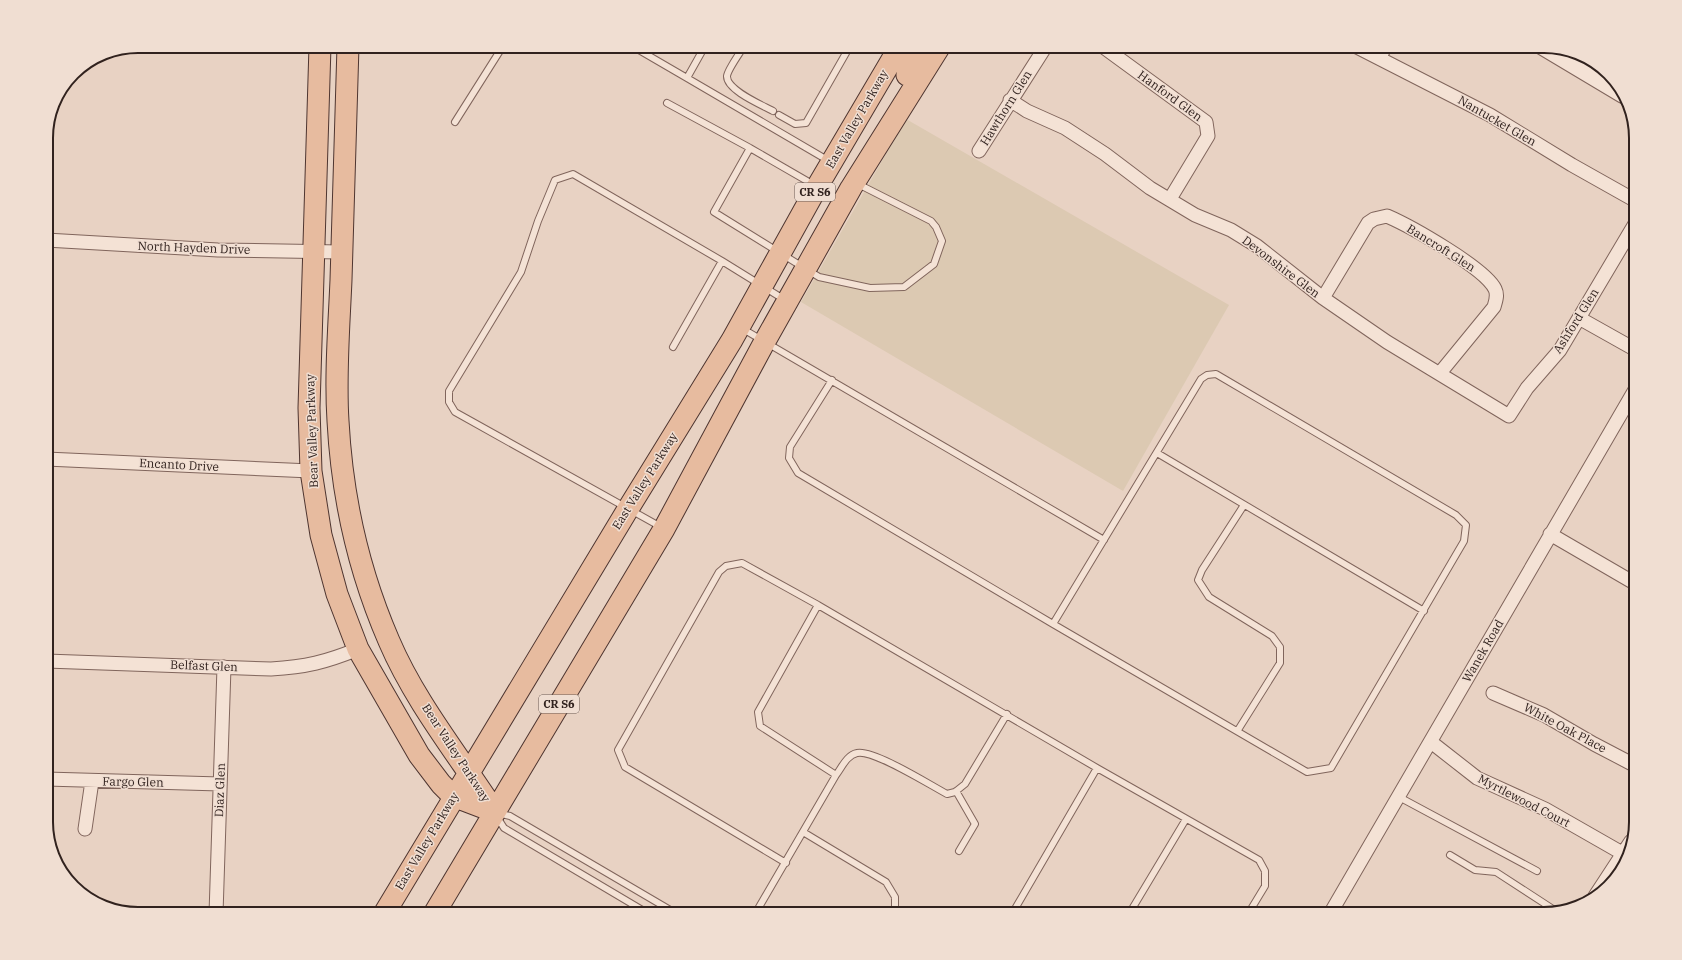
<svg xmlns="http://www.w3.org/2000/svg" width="1682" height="960" font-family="'IBM Plex Serif',serif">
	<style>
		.farmland { fill: #dcc9b2 }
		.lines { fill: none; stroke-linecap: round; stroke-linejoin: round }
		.service-casing { stroke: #80655c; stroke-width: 8 }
		.minor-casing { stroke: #80655c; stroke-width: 15 }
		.tertiary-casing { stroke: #80655c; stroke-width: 18 }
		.primary-casing { stroke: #4e3530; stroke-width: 23 }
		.service { stroke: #f4e2d5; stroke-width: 6 }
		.minor { stroke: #f4e2d5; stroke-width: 13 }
		.tertiary { stroke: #f4e2d5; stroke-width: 16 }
		.primary { stroke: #e7bb9f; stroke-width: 21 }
		.labels { text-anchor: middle; stroke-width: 3; stroke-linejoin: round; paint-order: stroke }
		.shield { fill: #f0ded2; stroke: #6a5a54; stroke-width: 1 }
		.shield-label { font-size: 11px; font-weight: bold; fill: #31221e }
		.street-label { font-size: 12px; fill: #31221e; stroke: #f0ded2 }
		.rim { fill: none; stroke: #31221e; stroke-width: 2 }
	</style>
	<rect width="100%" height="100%" fill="#e8d2c3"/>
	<path class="farmland" d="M906 119 1229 305 1123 491 801 302Z"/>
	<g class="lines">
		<g class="service-casing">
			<path id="service" d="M632 46 687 78
				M705 46 687 78 829 161
				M744 46C740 53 728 69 727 76 726 90 762 105 773 111
				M1578 67 1585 57
				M667 103 750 148 840 200
				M779 115 795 124 806 123 850 46
				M455 122 503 46
				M750 148 714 212 819 277 870 288 904 287 934 264 942 241 936 227 931 221 858 184
				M743 329 1104 540
				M673 347 722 261
				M832 380 790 447 789 458 798 473 1053 624 1307 772 1331 768 1464 541 1466 525 1456 515 1216 374 1207 375 1201 379 1053 624
				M1157 453 1424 611
				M661 527 455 412 449 402V391L521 272 538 221 555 180 573 174 722 261 785 300
				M818 605 758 712 760 726 836 775
				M1238 730 1280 663V647L1272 636 1209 597 1198 580 1202 570 1244 505
				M956 791 975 824 959 851
				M1399 797 1537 871
				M498 813 510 816 677 914
				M497 817 504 828 649 914
				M803 832 886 882 895 897V910L892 914
				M1450 855 1475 870 1496 872 1556 911
				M786 863 625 767 618 750 719 572 726 566 742 563 818 605 1097 768 1259 860 1265 871V886L1248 914
				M755 914 836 775C842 767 847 755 857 753 873 749 930 785 947 794L955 792 965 784 1007 714
				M1012 914 1097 768
				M1129 914 1186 819"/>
		</g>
		<g class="minor-casing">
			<path id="minor" d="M1102 46 1206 122 1208 136 1170 199
				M1355 46 1490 115 1572 165 1636 201
				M1379 58 1386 46
				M1010 100 1027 111 1065 128 1105 154 1150 188 1195 215 1231 230 1257 246 1323 298 1387 342 1509 416 1527 388 1560 350 1636 222
				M979 151 1046 46
				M46 240 218 250 341 252
				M1323 298 1368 223 1374 219 1387 216C1410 226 1485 268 1495 289 1498 295 1496 300 1494 307L1440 373
				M1579 318 1636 350
				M46 459 311 471
				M1550 534 1636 584
				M46 661 271 669C306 667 326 662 358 649
				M1493 693 1544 715 1594 744 1636 766
				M1431 742 1477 778 1545 809 1622 853
				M46 779 220 784
				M85 829 92 781
				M1595 896 1631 841
				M216 914 224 667
				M1330 914 1636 388"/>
		</g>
		<g class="tertiary-casing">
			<path id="tertiary" d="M1541 46 1623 95"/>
		</g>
		<g class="primary-casing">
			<path id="primary" d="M320 46 309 408 311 471 321 535 337 594 358 649 419 755 441 784 453 796 495 812
				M348 46C345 124 343 202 341 280 339 327 335 375 338 421 342 496 359 572 389 641 415 702 459 756 495 812
				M907 75 921 46
				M384 914 628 509 732 340 817 187 900 46
				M434 914 664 529 765 341 851 188 940 46"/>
		</g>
		<use href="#service" class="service"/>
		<use href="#minor" class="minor"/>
		<use href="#tertiary" class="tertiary"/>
		<use href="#primary" class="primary"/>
	</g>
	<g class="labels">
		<g class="shield">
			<rect x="795" y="183" width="40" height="18" rx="3"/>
			<rect x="539" y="695" width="40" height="18" rx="3"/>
		</g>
		<g class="shield-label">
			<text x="815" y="196">CR S6</text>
			<text x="559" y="708">CR S6</text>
		</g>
		<g class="street-label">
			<text transform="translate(1170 96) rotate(36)" y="4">Hanford Glen</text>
			<text transform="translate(1006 108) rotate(-58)" y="4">Hawthorn Glen</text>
			<text transform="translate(857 119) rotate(-60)" y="4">East Valley Parkway</text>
			<text transform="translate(1497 121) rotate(30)" y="4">Nantucket Glen</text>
			<text transform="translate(194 248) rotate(2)" y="4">North Hayden Drive</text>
			<text transform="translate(1441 248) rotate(32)" y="4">Bancroft Glen</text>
			<text transform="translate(1281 267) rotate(37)" y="4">Devonshire Glen</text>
			<text transform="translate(1576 321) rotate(-58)" y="4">Ashford Glen</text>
			<text transform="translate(312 431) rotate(-92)" y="4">Bear Valley Parkway</text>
			<text transform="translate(179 465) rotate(3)" y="4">Encanto Drive</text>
			<text transform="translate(645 481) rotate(-58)" y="4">East Valley Parkway</text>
			<text transform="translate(1483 651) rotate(-60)" y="4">Wanek Road</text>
			<text transform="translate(204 666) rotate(2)" y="4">Belfast Glen</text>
			<text transform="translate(1565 728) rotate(28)" y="4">White Oak Place</text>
			<text transform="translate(456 753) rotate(57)" y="4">Bear Valley Parkway</text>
			<text transform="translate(133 782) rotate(1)" y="4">Fargo Glen</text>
			<text transform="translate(220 790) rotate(-88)" y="4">Diaz Glen</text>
			<text transform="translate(1524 801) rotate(27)" y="4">Myrtlewood Court</text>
			<text transform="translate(427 841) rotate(-59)" y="4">East Valley Parkway</text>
		</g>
	</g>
	<path d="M0 0H1682V960H0ZM138 53H1544A85 85 0 0 1 1629 138V822A85 85 0 0 1 1544 907H138A85 85 0 0 1 53 822V138A85 85 0 0 1 138 53Z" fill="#f0ded2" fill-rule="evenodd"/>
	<path class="rim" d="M138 53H1544A85 85 0 0 1 1629 138V822A85 85 0 0 1 1544 907H138A85 85 0 0 1 53 822V138A85 85 0 0 1 138 53Z"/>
</svg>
